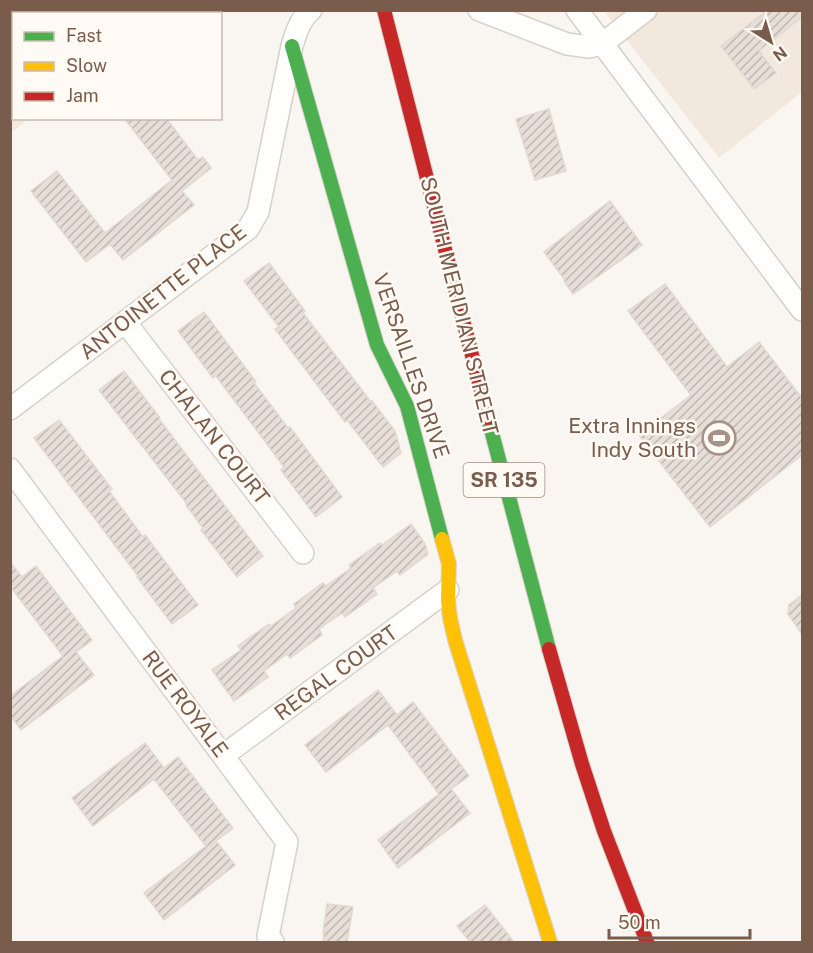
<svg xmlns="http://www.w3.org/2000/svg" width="813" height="953" font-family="'Public Sans',sans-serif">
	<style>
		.residential { fill: #f2e8de }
		.building { fill: url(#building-hatch); stroke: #e2d8d2; stroke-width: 1.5 }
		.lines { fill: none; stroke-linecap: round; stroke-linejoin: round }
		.street-casing { stroke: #d7d1cb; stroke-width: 24 }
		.fast-casing { stroke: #d9d2cb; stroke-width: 16 }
		.slow-casing { stroke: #d9d2cb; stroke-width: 16 }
		.jam-casing { stroke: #d9d2cb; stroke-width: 16 }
		.street { stroke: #fefefd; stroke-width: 21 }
		.fast { stroke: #4caf50; stroke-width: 14 }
		.slow { stroke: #ffc107; stroke-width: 14 }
		.jam { stroke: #c62828; stroke-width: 14 }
		.labels { text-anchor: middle; stroke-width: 5; stroke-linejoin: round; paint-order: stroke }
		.shield { fill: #fffaf3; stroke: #a28b7f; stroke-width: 1.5 }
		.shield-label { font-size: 20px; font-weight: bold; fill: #7a5c4d }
		.street-label { font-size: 21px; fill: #7a5c4d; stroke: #fffaf3 }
		.poi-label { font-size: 21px; fill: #7a5c4d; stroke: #fffaf3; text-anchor: end }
	</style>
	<defs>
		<pattern id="building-hatch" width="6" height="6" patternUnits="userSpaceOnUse" patternTransform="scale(1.5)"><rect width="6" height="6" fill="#e6ded7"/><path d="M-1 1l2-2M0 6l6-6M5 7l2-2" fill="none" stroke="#bfb7b1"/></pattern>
	</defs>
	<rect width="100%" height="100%" fill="#f9f5f0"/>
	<path class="residential" d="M11 10H160V11L157 14H14V118L28 119 11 133Z
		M604 11H802V92L719 158Z"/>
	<path class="building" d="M768 10H802V17L759 51 776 73 754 89 721 46Z
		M549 109 566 171 535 180 516 119Z
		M124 118H166L198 160 203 157 211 168 182 191 194 205 123 260 110 244 86 262 31 191 57 171 105 233 172 180Z
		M610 201 642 245 573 294 564 281 565 280 544 252Z
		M269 263 305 311 303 313 371 402 372 401 395 431 401 453 383 467 347 420 345 422 275 329 279 327 244 281Z
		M665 284 727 367 759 342 802 398V455L710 527 639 435 691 395 628 311Z
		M204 312 256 382 254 383 288 428 290 427 342 497 316 517 281 470 284 467 216 376 213 378 178 331Z
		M124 371 160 418 159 419 263 556 237 577 201 530 203 528 186 505 187 504 99 390Z
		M59 420 112 489 109 491 143 537 145 535 198 605 172 624 137 577 138 576 34 438Z
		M411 524 425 544 428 554 400 575 397 571 373 588 377 594 345 617 342 613 319 629 322 635 290 658 287 654 264 671 268 677 234 701 212 670 241 650 238 646 269 624 271 626 296 608 294 604 323 583 326 586 351 568 349 565 380 543 382 545Z
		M10 562 22 577 36 566 92 640 76 652 94 675 21 730 10 715V696L63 656 10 586Z
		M802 595V634L788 614 789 605Z
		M378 690 397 715 413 702 469 776 451 789 470 813 398 868 378 840 439 794 388 725 326 772 305 745Z
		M145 743 164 768 178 757 233 828 216 841 235 865 164 920 144 893 206 846 154 779 93 826 72 798Z
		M327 904 353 907 347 942H323L324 933H323Z
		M485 905 514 942H470L457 926Z"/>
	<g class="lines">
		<g class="street-casing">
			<path id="street" d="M479 10 567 44 589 47 602 44 646 10
				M577 10 802 310
				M125 322 303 553
				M10 409 248 229 258 212 292 46C296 33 300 19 311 10
				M10 469 287 842 268 936 273 942
				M224 755 448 590"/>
		</g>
		<g class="fast-casing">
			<path id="fast" d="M292 46 377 345 407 406 442 539
				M488 418 549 649"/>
		</g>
		<g class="slow-casing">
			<path id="slow" d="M442 539 449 564 448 600 450 618 455 640 550 942"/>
		</g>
		<g class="jam-casing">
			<path id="jam" d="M384 10 488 418
				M549 649 582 764 604 831 647 942"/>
		</g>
		<use href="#street" class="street"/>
		<use href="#fast" class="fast"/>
		<use href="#slow" class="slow"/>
		<use href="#jam" class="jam"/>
	</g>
	<defs>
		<g id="stadium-ring" transform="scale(1.725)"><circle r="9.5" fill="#fffaf3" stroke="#a69286" stroke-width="1.5"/><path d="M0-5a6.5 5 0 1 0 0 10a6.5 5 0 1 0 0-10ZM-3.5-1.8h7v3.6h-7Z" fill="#a69286"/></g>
	</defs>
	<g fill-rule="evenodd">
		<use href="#stadium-ring" x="719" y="438"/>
	</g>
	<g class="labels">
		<rect class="shield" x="463.5" y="463" width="81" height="34" rx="4.5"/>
		<g class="shield-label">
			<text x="504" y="487">SR 135</text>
		</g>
		<g class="street-label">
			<text transform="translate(163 292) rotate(-38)" y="7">ANTOINETTE PLACE</text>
			<text transform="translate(459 306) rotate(76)" y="7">SOUTH MERIDIAN STREET</text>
			<text transform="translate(411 366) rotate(71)" y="7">VERSAILLES DRIVE</text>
			<text transform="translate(214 437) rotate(52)" y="7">CHALAN COURT</text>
			<text transform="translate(336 673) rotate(-36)" y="7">REGAL COURT</text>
			<text transform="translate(185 704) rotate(53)" y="7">RUE ROYALE</text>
		</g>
		<g class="poi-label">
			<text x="696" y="433">Extra Innings<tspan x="696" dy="24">Indy South</tspan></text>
		</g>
	</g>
	<rect width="813" height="953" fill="none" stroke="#7a5c4d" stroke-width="24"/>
	<rect x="12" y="12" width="210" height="108" fill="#fffaf3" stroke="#cabbb1" stroke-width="1.5"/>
	<rect x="24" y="32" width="30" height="9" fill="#4caf50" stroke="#cabbb1" stroke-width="1.5"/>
	<text x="66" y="42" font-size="18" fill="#7a5c4d">Fast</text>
	<rect x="24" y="62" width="30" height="9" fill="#ffc107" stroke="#cabbb1" stroke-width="1.5"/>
	<text x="66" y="72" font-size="18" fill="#7a5c4d">Slow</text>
	<rect x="24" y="92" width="30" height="9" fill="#c62828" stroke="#cabbb1" stroke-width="1.5"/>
	<text x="66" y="102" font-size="18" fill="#7a5c4d">Jam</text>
	<g transform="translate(771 42) rotate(143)" stroke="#fffaf3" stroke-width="4.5" paint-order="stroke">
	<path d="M0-4.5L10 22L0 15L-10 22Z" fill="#7a5c4d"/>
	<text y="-9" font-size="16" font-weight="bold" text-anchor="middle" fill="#7a5c4d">N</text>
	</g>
	<path d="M609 929v9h141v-9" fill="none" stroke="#7a5c4d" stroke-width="3"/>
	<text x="618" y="929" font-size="18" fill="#7a5c4d" stroke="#fffaf3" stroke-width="4.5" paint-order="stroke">50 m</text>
</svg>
